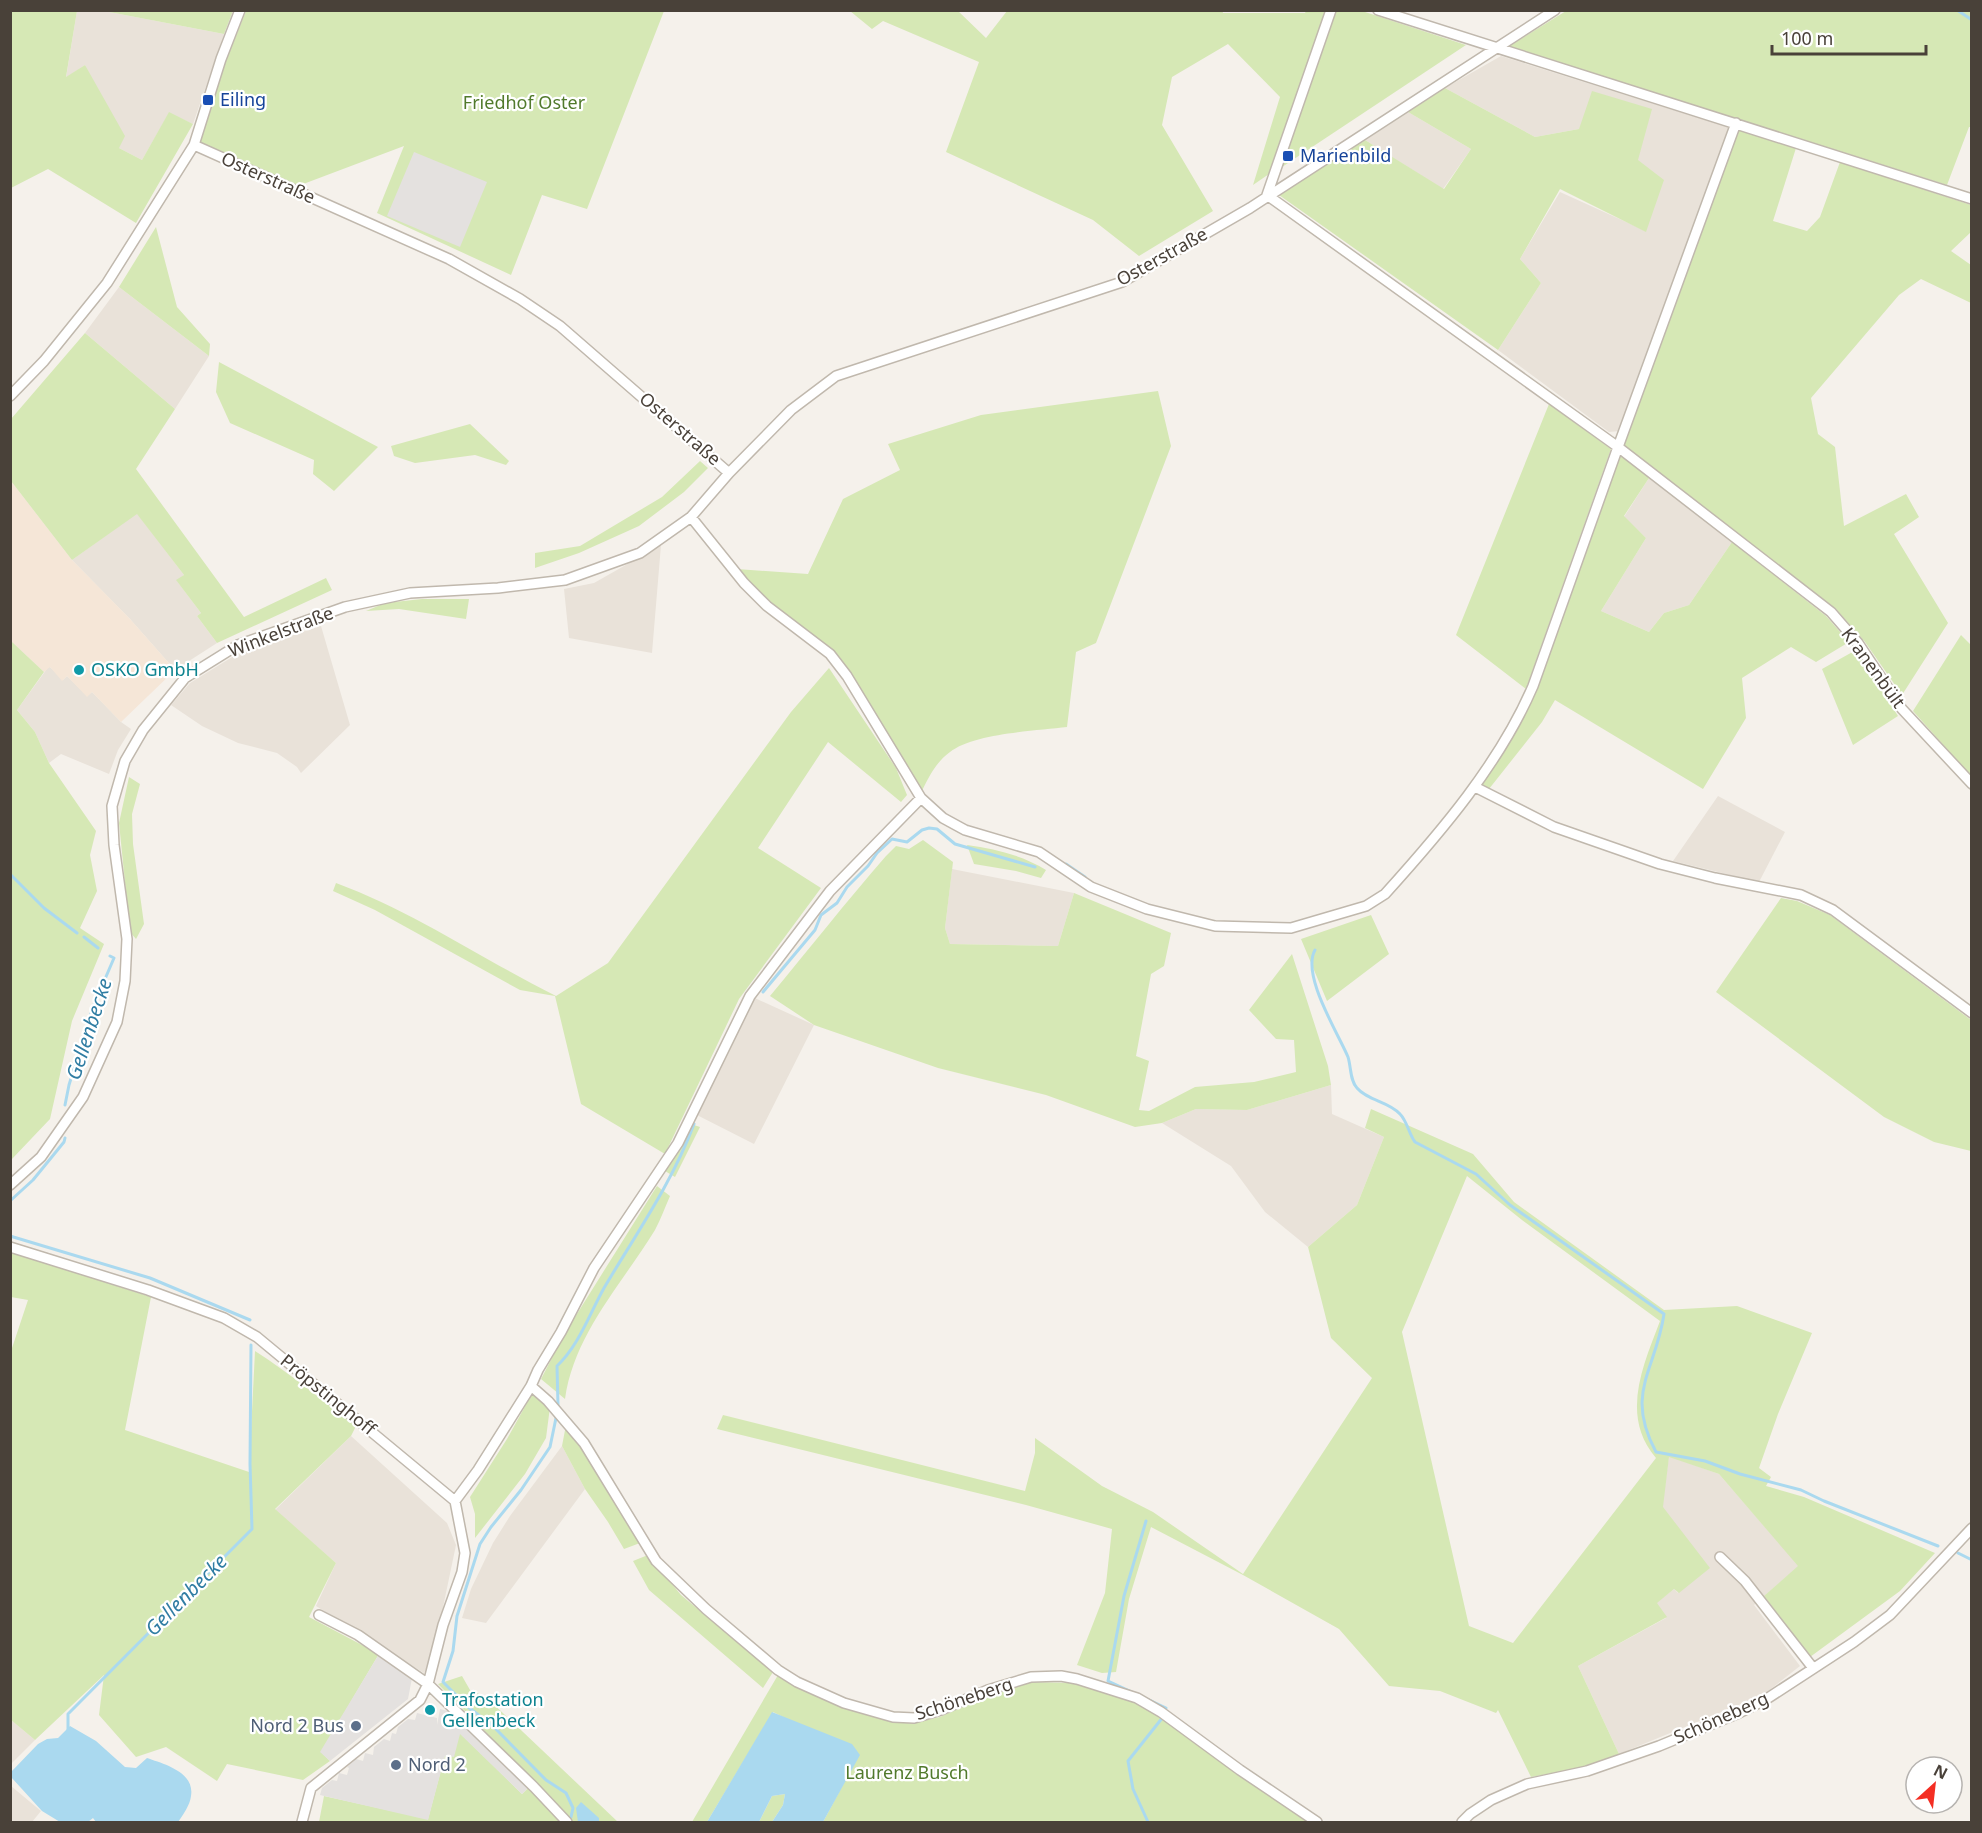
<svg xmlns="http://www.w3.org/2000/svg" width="1982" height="1833" font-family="'Noto Sans',sans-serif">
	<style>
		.residential { fill: #e9e2d9 }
		.commercial { fill: #f5e6d7 }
		.green { fill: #d6e8b5; fill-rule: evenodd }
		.parking { fill: #e4e1df }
		.water { fill: #aad9ef }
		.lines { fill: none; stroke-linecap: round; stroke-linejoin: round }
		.stream { stroke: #aad9ef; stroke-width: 3 }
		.minor-casing { stroke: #c0b8ad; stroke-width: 12 }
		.minor { stroke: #fff; stroke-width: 9 }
		.transit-dot { fill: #1a4fb4; stroke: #fff; stroke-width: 2 }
		.culture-dot { fill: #0f9aa8; stroke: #fff; stroke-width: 2 }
		.service-dot { fill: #5c6f8a; stroke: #fff; stroke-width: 2 }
		.labels { text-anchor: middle; stroke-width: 4.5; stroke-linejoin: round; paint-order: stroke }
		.transit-label { font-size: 18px; fill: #164399; stroke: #fff; text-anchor: start }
		.park-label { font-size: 18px; fill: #517a2c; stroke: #fff }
		.street-label { font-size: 18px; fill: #494139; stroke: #fff }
		.culture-label { font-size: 18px; fill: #0d838f; stroke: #fff; text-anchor: start }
		.service-label { font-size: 18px; fill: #4e5e75; stroke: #fff; text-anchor: end }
		.water-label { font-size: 20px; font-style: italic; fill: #307da3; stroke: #fff }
	</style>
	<rect width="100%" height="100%" fill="#f5f1eb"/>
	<path class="residential" d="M77 11H104L224 34 193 124 169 113 142 160 119 148 85 65 66 78Z
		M1501 56 1731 128 1620 431 1609 432 1498 350 1541 283 1520 259 1560 192 1646 231 1579 129 1535 137 1445 88Z
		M1408 112 1471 149 1443 189 1365 140Z
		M119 287 209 356 175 409 85 333Z
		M1649 478 1732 542 1689 605 1664 613 1649 632 1601 611 1646 538 1624 517Z
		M137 513 184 575 177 581 201 613 197 616 217 643 175 670 130 619 72 560Z
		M661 545 652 653 569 638 564 589 594 583Z
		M321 626 350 725 301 773 297 767 277 753 238 743 202 726 171 705 190 683 242 651Z
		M49 666 63 680 67 676 87 696 92 692 121 722 131 729 118 750 109 774 61 754 49 763 35 732 17 710Z
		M1718 796 1785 832 1759 882 1673 861Z
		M952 869 1074 893 1058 946 950 944 945 928Z
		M746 994 814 1025 754 1144 689 1111Z
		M1331 1085 1332 1114 1384 1137 1357 1205 1308 1247 1265 1212 1231 1166 1162 1123 1196 1109 1247 1110Z
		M351 1436 447 1523 456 1545 433 1655 424 1673 316 1606 336 1563 275 1510Z
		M562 1446 585 1489 486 1623 462 1618 471 1589 493 1543 510 1516Z
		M1669 1456 1719 1474 1799 1566 1754 1605 1800 1666 1763 1695 1619 1754 1578 1666 1666 1618 1656 1603 1674 1589 1678 1593 1662 1507Z
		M11 1720 35 1740 11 1764Z
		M11 1786 41 1811 32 1822H11Z"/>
	<path class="commercial" d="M11 481 72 560 130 619 175 670 121 722 92 692 87 697 67 676 62 681 50 667 44 672 11 641Z"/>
	<path class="green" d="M11 10 77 11 66 77 85 65 125 136 119 148 142 160 169 112 193 124 136 223 48 169 11 188Z
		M1222 10 1223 13H1305L1306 11H1327L1269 174 1253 185 1280 97 1228 44 1172 77 1162 125 1213 211 1139 256 1093 220 946 152 979 62 883 21 872 29 850 11H958L986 38 1007 11Z
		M104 11H233L224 34Z
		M246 11H664L587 209 542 195 511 275 377 213 404 146 298 186 200 143 226 61Z
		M1336 11H1362L1466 45 1282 167Z
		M1566 11H1971V127H1969L1947 185 1508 47Z
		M1445 88 1535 137 1579 129 1592 91 1652 109 1638 160 1664 180 1646 232 1560 189 1520 259 1541 283 1498 350 1279 195 1365 140 1444 189 1471 149 1408 112Z
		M1739 129 1796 148 1773 221 1807 231 1820 217 1840 162 1971 205V232L1951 251 1971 265V303L1921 279 1899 295 1811 398 1818 434 1835 447 1844 526 1906 494 1919 517 1894 534 1948 623 1902 695 1865 642 1836 609 1624 445Z
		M156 227 177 307 210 344 209 356 119 287Z
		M85 333 175 409 136 469 244 617 326 578 332 590 217 643 197 616 201 613 176 580 184 575 137 514 72 560 11 481V419Z
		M219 362 378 447 334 491 313 474 314 460 230 423 216 392Z
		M1158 391 1171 446 1096 643 1076 652 1067 727C1035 731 974 733 950 752 936 762 928 778 921 793L850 677 768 604 737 569 808 574 843 499 900 470 888 444 981 415Z
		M1549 404 1611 449 1526 689 1456 635Z
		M470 424 509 461 506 465 475 455 415 463 394 456 391 446Z
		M1621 454 1649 478 1624 516 1646 538 1601 611 1649 632 1664 613 1689 605 1732 542 1826 616 1849 642 1816 662 1791 647 1742 678 1746 718 1703 789 1555 700 1542 722 1489 789 1482 785 1524 715 1533 698Z
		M700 461 708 468 684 492 639 526 579 553 535 568V553L580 546 662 497Z
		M422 599H469L466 619 399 609 366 611 385 603Z
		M1961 635 1971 645V776L1913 711Z
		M11 641 44 672 17 710 35 732 49 763 96 831 90 855 97 891 80 928 104 944 72 1021 50 1119 12 1159Z
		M1856 650 1898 716 1853 745 1822 669Z
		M829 668 896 768 907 795 901 802 828 742 758 848 821 888 739 999 665 1154 581 1104 555 996 520 990 375 910 333 891 336 883C414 912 482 959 556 996L608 963 791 712Z
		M129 777 140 784 132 814 133 844 144 924 136 939 130 932 119 823Z
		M923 840 953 862 945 928 950 944 1058 946 1074 893 1171 933 1164 966 1151 974 1136 1056 1149 1061 1139 1110 1149 1111 1195 1087 1254 1082 1296 1072 1294 1040 1276 1039 1249 1010 1292 954 1328 1066 1331 1085 1247 1110 1196 1109 1162 1123 1135 1127 1046 1095 938 1068 814 1025 770 996C809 949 846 902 886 856L896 846 909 849Z
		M967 845C995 849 1022 855 1046 870L1041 878 1016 871 974 864Z
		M1781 898 1797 901 1830 915 1971 1020V1151L1934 1142 1884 1117 1716 992Z
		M1371 915 1389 954 1327 1001 1301 939Z
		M1371 1109 1473 1154 1514 1202 1664 1310 1737 1306 1812 1333 1778 1414 1759 1468 1771 1477 1766 1486 1804 1497 1935 1553 1900 1591 1810 1657 1764 1596 1798 1566 1719 1474 1669 1457 1663 1507 1710 1568 1679 1593 1674 1589 1657 1603 1667 1617 1578 1666 1619 1754 1586 1767 1531 1777 1498 1710 1496 1713 1440 1691 1389 1686 1339 1629 1243 1575 1151 1527 1129 1599 1116 1672 1102 1673 1077 1665 1105 1593 1112 1529 1026 1505 717 1429 723 1415 1025 1491 1035 1453V1438L1102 1486 1153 1512 1243 1574 1372 1378 1331 1338 1308 1247 1357 1205 1384 1137 1365 1128ZM1467 1176 1522 1220 1660 1321C1643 1366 1620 1416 1656 1458L1513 1643 1469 1626 1402 1332Z
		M691 1124 700 1127 675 1177 665 1171 683 1143Z
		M657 1186 670 1196C665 1207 661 1219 655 1230 622 1284 574 1334 565 1399L541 1379 565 1333Z
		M10 1252 151 1297 125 1430 249 1472 255 1351C291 1374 323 1401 356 1426L351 1436 275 1509 336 1563 309 1617 379 1654 321 1752 330 1761 303 1780 227 1764 217 1781 166 1747 136 1757 99 1715 104 1675 35 1740 11 1720 10 1354 28 1300 11 1297Z
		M533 1392 550 1407 546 1438 525 1474 475 1538V1514L470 1497 507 1439Z
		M566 1425 578 1442 640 1543 624 1549 608 1522 585 1489 562 1446Z
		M648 1555 681 1595 773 1672 763 1688 649 1590 633 1561Z
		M778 1675 795 1687 843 1707 888 1721 914 1723 940 1717 986 1696 1031 1682 1076 1683 1130 1699 1165 1718 1308 1822H823L859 1755 773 1712 707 1822H692Z
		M462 1676 470 1690 486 1697 618 1822H571L566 1813 438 1684Z
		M460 1733 522 1794 528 1788 560 1822H319L324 1796 428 1819 445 1755Z
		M785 1794 783 1805 772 1822H759L772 1796Z"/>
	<path class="parking" d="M414 152 487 182 460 247 387 216Z
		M379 1654 412 1678 408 1699 330 1761 320 1752Z
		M440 1709 448 1711 528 1788 522 1794 460 1734 454 1757 445 1756 428 1820 320 1795 322 1788 332 1780 337 1781 339 1773 347 1775 349 1768 347 1767 356 1759 363 1761 365 1753 373 1755 374 1747 384 1739 390 1741 392 1733 396 1734 398 1727 408 1719 415 1720 417 1713 437 1718V1725Z"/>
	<path class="water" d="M772 1712 852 1744 860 1755 823 1822H772L783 1805 785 1794 772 1796 759 1822H707Z
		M70 1726 96 1741 125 1767 136 1768 147 1758C164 1764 195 1772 191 1796 190 1805 183 1815 178 1822H96L93 1818 88 1822H60L42 1811 11 1777V1772L38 1744 47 1739 58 1738Z
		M581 1802 599 1818V1821L578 1822 576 1808Z"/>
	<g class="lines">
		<path class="stream" d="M1957 10 1972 20
			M1066 864 1085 877
			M10 874 44 908 77 933
			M84 937 98 948
			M1315 950C1301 975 1338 1033 1348 1057 1351 1066 1350 1081 1357 1088 1368 1101 1388 1101 1400 1114 1407 1121 1409 1134 1415 1142L1476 1174 1510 1205 1664 1314C1656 1370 1624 1393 1656 1452L1705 1461 1740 1474 1801 1490 1824 1501 1938 1546
			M763 992 815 930 821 915 837 903 847 887 868 866 877 853 892 839 907 842 922 830 929 828 937 829 955 844 1035 867
			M65 1105 69 1085 93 1007 114 958 110 956
			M10 1201 33 1180 64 1142 65 1138
			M10 1236 150 1278 250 1320
			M558 1405 557 1366C579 1345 589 1315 604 1288 636 1234 672 1183 694 1124
			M556 1418 550 1447 521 1490 491 1527 480 1544 457 1616 453 1651 443 1682 468 1707 493 1726 546 1780 566 1793 573 1808 571 1817
			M1958 1553 1972 1560
			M1134 1693 1108 1681 1124 1596 1146 1521
			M1145 1698 1166 1708
			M68 1732V1714L252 1529 250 1464 251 1345
			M1148 1822 1133 1789 1128 1761 1163 1717"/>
		<g class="minor-casing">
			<path id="minor" d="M1378 10 1972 199
				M194 145 449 259 520 299 560 326 729 473
				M1267 195 1618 447 1831 612 1858 643 1902 709 1972 784
				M1267 195 1331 10
				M10 396 44 361 107 283 194 145 221 59 240 10
				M691 517 744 583 767 606 830 654 847 676 921 798 943 818 965 830 1039 852 1091 887 1147 909 1215 926 1291 928 1366 906 1385 894C1441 832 1500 763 1533 686L1618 447 1736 123
				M1475 787 1554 827 1660 864 1715 878 1801 895 1833 910 1972 1013
				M10 1185 41 1157 83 1097 117 1022 125 981 127 939 114 845 112 806 125 761 143 730 185 678 238 645 345 607 410 593 498 588 565 580 640 553 691 517 729 473 791 410 836 376 1122 282 1250 208 1555 10
				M10 1247 148 1290 224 1318 257 1337 455 1501 465 1553 462 1572 443 1625 428 1684 420 1700 311 1788 302 1822
				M531 1386 548 1401 584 1443 656 1561 706 1609 778 1670 797 1682 844 1703 893 1717 914 1718 941 1710 988 1690 1031 1677 1061 1676 1077 1679 1137 1698 1161 1712 1240 1770 1317 1822
				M455 1501 478 1470 531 1386 538 1370 561 1332 594 1268 678 1143 750 996 830 891 921 798
				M1720 1557 1745 1581 1813 1668
				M319 1615 358 1635 428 1684 534 1787 567 1822
				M1462 1822 1470 1814 1491 1800 1527 1784 1587 1771 1659 1746 1739 1713 1765 1700 1854 1642 1890 1615 1972 1528"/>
		</g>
		<use href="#minor" class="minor"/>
	</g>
	<g class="transit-dot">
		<rect x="202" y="94" width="12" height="12" rx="3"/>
		<rect x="1282" y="150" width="12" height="12" rx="3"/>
	</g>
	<g class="culture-dot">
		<circle cx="79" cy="670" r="6"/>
		<circle cx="430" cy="1710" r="6"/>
	</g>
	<g class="service-dot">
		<circle cx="356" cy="1726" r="6"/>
		<circle cx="396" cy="1765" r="6"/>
	</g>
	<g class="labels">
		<g class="transit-label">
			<text x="220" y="106">Eiling</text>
			<text x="1300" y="162">Marienbild</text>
		</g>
		<g class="park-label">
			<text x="524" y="109">Friedhof Oster</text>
			<text x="907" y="1779">Laurenz Busch</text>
		</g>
		<g class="street-label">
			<text transform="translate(268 178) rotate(24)" y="6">Osterstraße</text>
			<text transform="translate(1162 257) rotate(-29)" y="6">Osterstraße</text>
			<text transform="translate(680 429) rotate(41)" y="6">Osterstraße</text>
			<text transform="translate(281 632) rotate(-21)" y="6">Winkelstraße</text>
			<text transform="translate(1873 668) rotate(54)" y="6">Kranenbült</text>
			<text transform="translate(328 1395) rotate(39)" y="6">Pröpstinghoff</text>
			<text transform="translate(964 1699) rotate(-18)" y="6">Schöneberg</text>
			<text transform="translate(1721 1718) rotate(-24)" y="6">Schöneberg</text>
		</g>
		<g class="culture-label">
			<text x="91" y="676">OSKO GmbH</text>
			<text x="442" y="1706">Trafostation<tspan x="442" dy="21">Gellenbeck</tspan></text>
		</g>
		<g class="service-label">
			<text x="344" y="1732">Nord 2 Bus</text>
			<text x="408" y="1771" text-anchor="start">Nord 2</text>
		</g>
		<g class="water-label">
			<text transform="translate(89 1029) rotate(-72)" y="7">Gellenbecke</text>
			<text transform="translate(186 1595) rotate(-45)" y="7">Gellenbecke</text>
		</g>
	</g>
	<rect width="1982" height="1833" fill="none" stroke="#494139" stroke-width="24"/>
	<g transform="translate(1934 1785) rotate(27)"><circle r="28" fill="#ffffff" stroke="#b6b3b0" stroke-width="1.5"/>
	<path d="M0-4.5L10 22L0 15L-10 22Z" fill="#f42e23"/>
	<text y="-9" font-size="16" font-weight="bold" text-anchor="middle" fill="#494139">N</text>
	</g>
	<path d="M1772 45v9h154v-9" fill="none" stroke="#494139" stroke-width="3"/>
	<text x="1781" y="45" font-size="18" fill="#494139" stroke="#ffffff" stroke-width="4.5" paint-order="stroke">100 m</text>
</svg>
